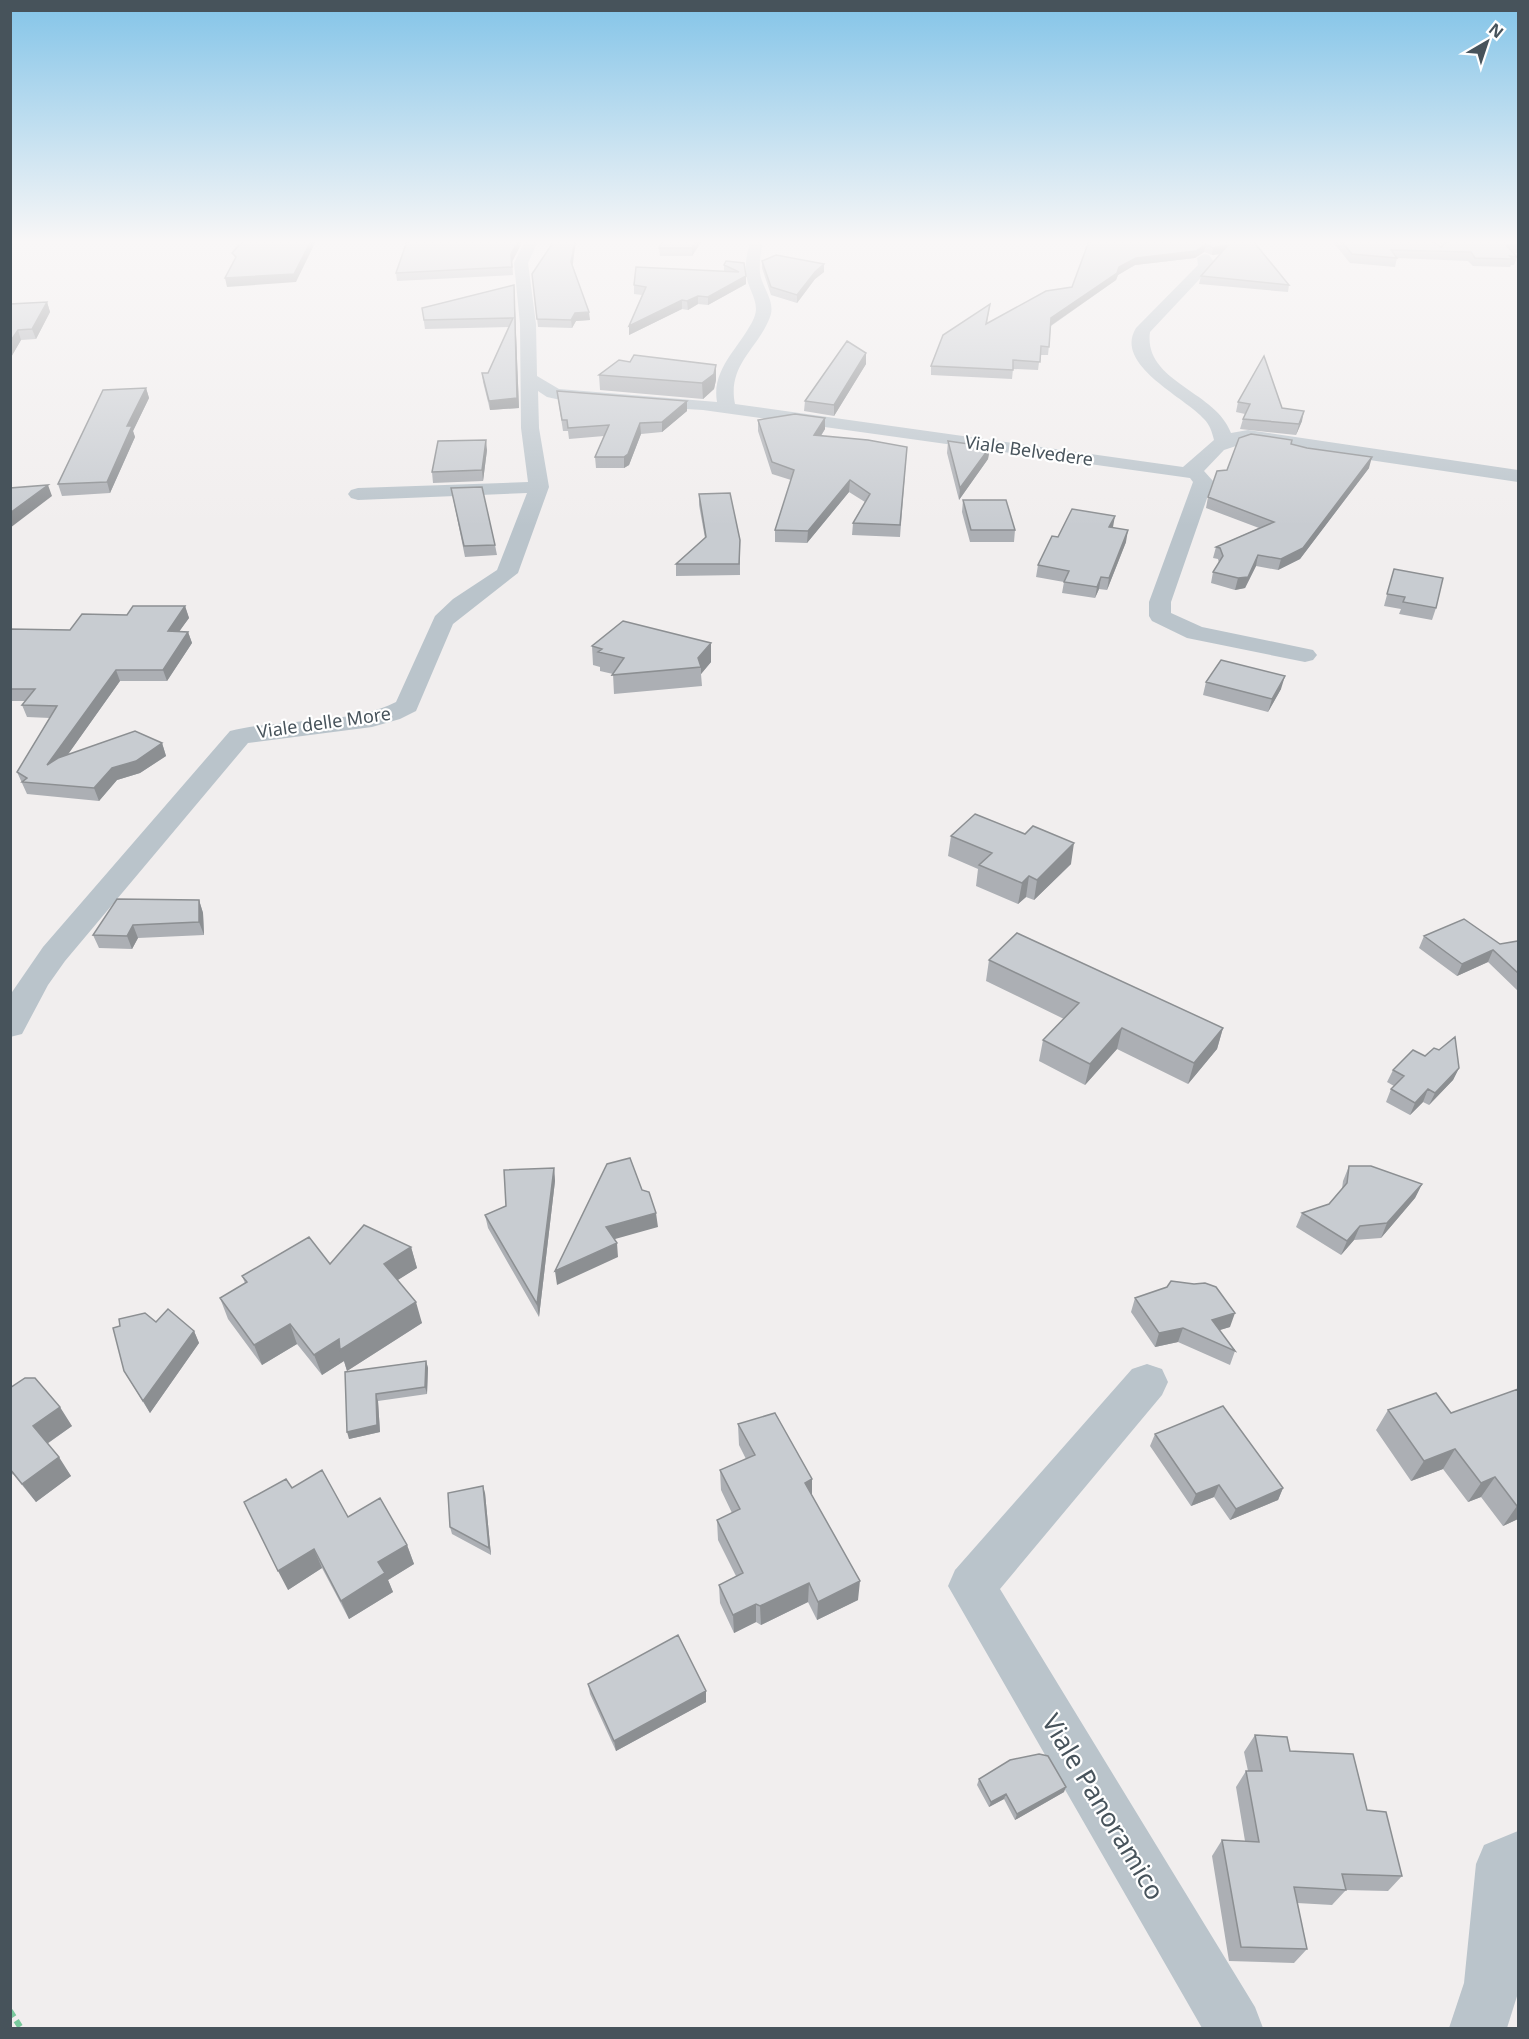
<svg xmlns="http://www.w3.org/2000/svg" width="1529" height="2039" font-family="'Noto Sans',sans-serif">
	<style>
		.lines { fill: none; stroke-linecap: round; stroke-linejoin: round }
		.path { stroke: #78c99c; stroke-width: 6; stroke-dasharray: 7 4.5; stroke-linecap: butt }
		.minor { fill: #bac4cb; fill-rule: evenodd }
		.wall { fill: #acafb4 }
		.shaded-wall { fill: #8c8f92 }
		.building { fill: #c8ccd1; stroke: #8c8f92; stroke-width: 1.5 }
		.labels { text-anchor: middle; stroke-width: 4.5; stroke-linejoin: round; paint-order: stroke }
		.far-street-label { font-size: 18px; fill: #47535b; stroke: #fff }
		.near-street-label { font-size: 26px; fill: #47535b; stroke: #fff }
	</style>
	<rect width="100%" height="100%" fill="#f1eeee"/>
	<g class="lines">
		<path class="path" d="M10 2011 21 2028"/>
		<path class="minor" d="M525 241H538L528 263 536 324 537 376 559 389 717 402C711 368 741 347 754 318 761 302 747 289 746 273 745 262 747 251 751 241H763C761 251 759 261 760 273 762 288 776 301 770 317 758 349 727 365 735 404L1183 467 1214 440C1212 432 1210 425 1204 419 1185 397 1113 365 1136 328L1198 265 1197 258 1204 254 1209 255 1214 262 1211 267 1150 332C1143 382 1216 391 1231 433L1248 430 1518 470V482L1248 442 1224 450 1204 471 1213 481 1171 602V613L1202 627 1313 650 1317 655 1313 660 1305 662 1187 638 1152 621 1149 616V602L1193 482 1190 478 703 410 570 402 547 397 538 391 539 428 549 487 518 573 453 624 416 711 400 719 372 727 248 743 65 961 48 985 22 1034 10 1037V995L43 947 230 731C282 718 350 725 396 702L435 616 453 599 497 570 527 493 358 500 351 498 348 494 351 490 358 488 528 482 521 428 520 324 514 263Z
			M1147 1364 1162 1369 1168 1382 1162 1395 1000 1589 1255 2007 1263 2028H1202L948 1586 955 1570 1132 1369Z
			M1518 1831V1993L1507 2028H1449L1464 1983 1476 1864 1484 1845Z"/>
	</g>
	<path class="wall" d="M662 241H701L700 244 692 256H660L659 248Z
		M1073 241H1253L1289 285 1288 292 1199 284 1201 276 1221 254 1212 255 1204 252 1195 258 1135 265 1118 275 1116 280 1051 326 1048 355H1040L1038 370 1013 369 1012 379 931 375V366L990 304 987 323 1072 287 1089 242Z
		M1332 241H1432L1441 247 1442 245 1438 241H1518V253H1514L1517 257 1514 265H1511L1510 267 1473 266 1468 261 1397 258 1395 267 1350 263Z
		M762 261 824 264V272L815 279 797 303 771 295 762 268Z
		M512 262 513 275 397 281 396 273Z
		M724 265 746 276V284L708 305 698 304 688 310 682 309 629 335V326L642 295 634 294V285L724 272Z
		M573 266 590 320 576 321 572 328 538 327 532 274Z
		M514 285 519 408 490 410 483 382 482 373H488L509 327 425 329 422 308Z
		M47 302 50 312 36 339 21 340 10 359V304Z
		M866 353V364L834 416 804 411 805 401Z
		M630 362 716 365V380L714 389 703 399 600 390 599 375Z
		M146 388 149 398 133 431 135 437 110 493 62 496 58 484Z
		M557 391 687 411 662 432 641 434 629 465 624 468H596L595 457 604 436 569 439 568 431H563Z
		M1238 402 1282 408 1302 421 1296 435 1240 429 1243 419 1245 414 1236 412Z
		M758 420 825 429 821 436 907 447 900 537 852 535 853 523 865 502 849 492 807 543 775 542V530L791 480 772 474 758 431Z
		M1292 440V444L1369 468 1300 559 1278 570 1256 566 1245 588 1235 590 1211 583 1213 572 1219 563 1218 559 1213 558 1216 547 1259 528 1206 508 1208 497 1227 470Z
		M948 441 990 447 988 459 959 500 947 453Z
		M487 450 483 481 433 483 432 472Z
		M451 488 495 545 497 555 465 557Z
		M699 494 740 540V575L676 576V564L705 538 699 505Z
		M963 500 1015 530 1014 542H970L962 512Z
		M1112 528 1126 542 1107 590 1099 589 1095 598 1062 593 1064 582 1036 577 1038 565 1058 537Z
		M1394 569 1436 608 1432 620 1399 614 1401 609 1384 606Z
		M185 606 189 618 179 631 188 632 192 643 167 681H120L68 754 162 743 166 756 140 773 117 780 99 801 27 794 17 772 50 718 27 717 22 705 26 701H10V629L70 630 127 615Z
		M592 646 711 662 701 674 702 686 614 694 613 674 600 671V667L593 665Z
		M1206 682 1281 689 1268 712 1203 695Z
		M951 836 1071 864 1034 900 1026 897 1018 904 976 886 978 869 948 856Z
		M199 900 203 913 204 935 138 938 132 949 99 948 93 935Z
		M1424 936 1500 944 1518 941V991L1488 962 1457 976 1419 948Z
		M989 960 1223 1028 1217 1049 1188 1084 1117 1049 1085 1085 1039 1061 1043 1040 1064 1019 986 981Z
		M1425 1056 1459 1068 1453 1080 1429 1105 1423 1102 1410 1115 1386 1102 1391 1089 1394 1086 1387 1082 1393 1070Z
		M1349 1166 1422 1184 1415 1198 1381 1238 1354 1240 1341 1255 1296 1227 1302 1213 1329 1204 1342 1189 1343 1181Z
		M554 1168 555 1181 539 1317 488 1228 485 1215 506 1206Z
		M411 1247 417 1268 397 1280 422 1323 347 1371 344 1361 322 1375 297 1344 262 1365 228 1319 220 1298 245 1283 242 1276 330 1264Z
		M1135 1298 1230 1327 1219 1330 1235 1351 1230 1365 1178 1342 1155 1347 1131 1312Z
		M156 1322 194 1331 199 1343 150 1413 124 1371Z
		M426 1361 428 1368 427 1394 378 1401 380 1432 349 1439 345 1372Z
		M10 1388 72 1426 47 1444 71 1476 36 1502 13 1474 10 1476Z
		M1518 1389V1519L1503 1526 1481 1497 1468 1502 1443 1469 1411 1481 1376 1430 1388 1410 1451 1413Z
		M738 1424 812 1479V1495L858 1600 817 1620 808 1602 761 1625 756 1622 734 1633 720 1603 719 1585 736 1576 718 1540 717 1520 732 1513 721 1490 720 1470 746 1459 739 1445Z
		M1155 1434 1283 1488 1278 1500 1230 1520 1214 1497 1191 1506 1150 1446Z
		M292 1488 348 1517 407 1545 414 1564 388 1580 393 1592 349 1619 322 1568 288 1590Z
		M485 1493 491 1555 452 1534 450 1527Z
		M588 1684 706 1691V1702L616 1751 590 1694Z
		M1255 1735 1290 1751 1367 1810 1402 1876 1388 1891 1346 1890 1332 1905 1297 1903 1307 1949 1294 1963 1229 1961 1212 1856 1222 1840 1245 1841 1236 1787 1246 1771H1248L1244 1752Z
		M979 1779 1064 1792 1015 1820 1004 1799 989 1807 977 1785Z"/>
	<path class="shaded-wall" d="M311 241H316L296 282 227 287 225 278Z
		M518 241H523L512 262 513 275 511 254Z
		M575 241H576L572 270 571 262Z
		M697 241H701L700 244 692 256V248Z
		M1206 244 1204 252 1195 258 1135 265 1118 275 1116 280 1050 326 1051 318 1119 267 1136 258Z
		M1228 245 1227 253 1212 255 1213 248Z
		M824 264V272L815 279 797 303V295L815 272Z
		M746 276V284L708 305V297Z
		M514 285 519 408 490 410 489 401 517 398Z
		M698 296V304L688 310 687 301Z
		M682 300V309L629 335V326Z
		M47 302 50 312 36 339 32 329Z
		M589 312 590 320 576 321 572 328 571 320 575 313Z
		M18 330 21 340 10 359V342Z
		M866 353V364L834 416V405Z
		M716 365V380L714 389 703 399 702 383Z
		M146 388 149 398 133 431 135 437 110 493 107 482 127 426Z
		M687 401V411L662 432V422Z
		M1304 411 1302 421 1296 435 1299 424Z
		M825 418V429L814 446V435Z
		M640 423 641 434 629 465 624 468V457Z
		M486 440 487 450 483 481 482 470Z
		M990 447 988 459 959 500 960 488Z
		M1372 457 1369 468 1300 559 1278 570 1281 559Z
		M850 480 849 492 807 543 808 531Z
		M48 485 52 496 10 528V513Z
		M1115 516 1113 527 1107 539 1109 527Z
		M1128 530 1126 542 1107 590 1109 578Z
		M1258 555 1256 566 1245 588 1235 590 1238 578Z
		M1101 577 1099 589 1095 598 1097 587Z
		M185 606 189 618 171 643 168 631Z
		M188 632 192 643 167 681 163 670Z
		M711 643V662L701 674V667L698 658Z
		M116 670 120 681 52 777 47 765Z
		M1285 676 1281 689 1268 712 1272 699Z
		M162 743 166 756 140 773 117 780 99 801 94 788 112 768Z
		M1074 843 1071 864 1034 900 1037 880Z
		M1029 876 1026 897 1018 904 1022 883Z
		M199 900 203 913 204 935 199 922Z
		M133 925 138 938 132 949 127 936Z
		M1493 950 1488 962 1457 976 1462 964Z
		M1122 1028 1117 1049 1085 1085 1090 1064Z
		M1223 1028 1217 1049 1188 1084 1194 1063Z
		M1459 1068 1453 1080 1429 1105 1435 1093Z
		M1428 1089 1423 1102 1410 1115 1415 1103Z
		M554 1168 555 1181 539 1317 537 1304Z
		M1422 1184 1415 1198 1381 1238 1387 1223Z
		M656 1213 658 1227 608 1241 606 1227Z
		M1360 1226 1354 1240 1341 1255 1347 1241Z
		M617 1243 618 1257 557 1285 555 1271Z
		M411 1247 417 1268 390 1285 384 1264Z
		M416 1302 422 1323 347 1371 344 1361 322 1375 314 1355 339 1339Z
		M1235 1313 1230 1327 1207 1334 1212 1320Z
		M290 1324 297 1344 262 1365 254 1345Z
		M1183 1328 1178 1342 1155 1347 1159 1333Z
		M194 1331 199 1343 150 1413 143 1401Z
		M426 1361 428 1368 427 1394 425 1387Z
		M376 1394 378 1401 380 1432 349 1439 347 1432Z
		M60 1407 72 1426 45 1445 33 1426Z
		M1455 1449 1443 1469 1411 1481 1424 1461Z
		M59 1457 71 1476 36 1502 22 1484Z
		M1495 1477 1481 1497 1468 1502 1481 1483Z
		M812 1479V1499L805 1483Z
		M1219 1485 1214 1497 1191 1506 1196 1494Z
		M483 1486 485 1493 491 1555 489 1548Z
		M1283 1488 1278 1500 1230 1520 1236 1509Z
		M1518 1505V1519L1503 1526 1517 1506Z
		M407 1545 414 1564 388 1580 393 1592 349 1619 341 1601 378 1562Z
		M314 1549 322 1568 288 1590 278 1571Z
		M860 1581 858 1600 817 1620 818 1602Z
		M809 1583 808 1602 761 1625 760 1606Z
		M756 1604V1622L734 1633 733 1615Z
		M706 1691V1702L616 1751 614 1741Z
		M1066 1787 1064 1792 1015 1820 1017 1814Z
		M1006 1794 1004 1799 989 1807 991 1802Z"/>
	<path class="building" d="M243 241H311L294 274 225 278 236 257 232 253Z
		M407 241H518L511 254 512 267 396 273Z
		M554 241H575L571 262 589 312 575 313 571 320 537 319 532 274Z
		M662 241H697L692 248H659Z
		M1089 241H1253L1289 285 1201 276 1228 245 1213 248 1206 244 1196 251 1136 258 1119 267 1117 273 1051 318 1049 347 1041 346 1040 362 1013 360V370L931 366 943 335 990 304 986 324 1046 291 1072 287Z
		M1341 241H1432L1441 247 1448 241H1518V245H1506L1517 257 1510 256 1513 259 1475 258 1471 252 1391 250 1397 258 1352 254Z
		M776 255 824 264 815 272 797 295 771 287 762 261Z
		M726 261 744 263 746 276 708 297 698 296 687 301 682 300 629 326 646 287 634 285 636 267 739 272 724 265Z
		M514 285 517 398 489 401 482 373H488L513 318 424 320 422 308Z
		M47 302 32 329 18 330 10 342V304Z
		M847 341 866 353 834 405 805 401Z
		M634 355 716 365 714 374 702 383 599 375 619 360 630 362Z
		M1264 356 1282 408 1304 411 1299 424 1243 419 1250 404 1238 402Z
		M146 388 127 426H132L107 482 58 484 103 390Z
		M557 391 687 401 662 422 640 423 628 454 624 457H595L609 425 568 428 567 420H562Z
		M795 414 825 418 814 435 868 440 907 447 900 525 853 523 870 494 850 480 808 531 775 530 794 470 772 462 758 420Z
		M1251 434 1292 440 1291 444 1307 448 1372 457 1303 548 1281 559 1258 555 1248 577 1238 578 1213 572 1223 556 1220 548 1216 547 1274 522 1208 497 1217 471 1227 470 1239 438Z
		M486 440 482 470 432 472 438 441Z
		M948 441 990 447 960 488Z
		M48 485 10 513V488Z
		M482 487 495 545 464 546 451 488Z
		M730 493 740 540 739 564H676L706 537 699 494Z
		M963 500H1006L1015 530H971Z
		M1072 509 1115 516 1109 527 1128 530 1109 578 1101 577 1097 587 1064 582 1069 571 1038 565 1052 536 1058 537Z
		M1394 569 1443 578 1436 608 1403 602 1405 597 1387 594Z
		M133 606H185L168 631 188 632 163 670H116L47 765 58 758 135 731 162 743 136 761 112 768 94 788 22 782 27 778 17 772 57 706 22 705 35 689H10V629L70 630 82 614 127 615Z
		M623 621 711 643 698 658 701 667 612 675 624 658 598 652 602 649 592 646Z
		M1221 660 1285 676 1272 699 1206 682Z
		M975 814 1025 834 1033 826 1074 843 1037 880 1029 876 1022 883 979 865 992 853 951 836Z
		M117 899 199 900V922L133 925 127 936 93 935Z
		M1464 919 1500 944 1518 941V973L1493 950 1462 964 1424 936Z
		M1017 933 1223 1028 1194 1063 1122 1028 1090 1064 1043 1040 1079 1003 989 960Z
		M1455 1037 1459 1068 1435 1093 1428 1089 1415 1103 1391 1089 1404 1076 1393 1070 1413 1050 1425 1056 1434 1048 1439 1050Z
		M630 1158 642 1190 649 1192 656 1213 606 1227 617 1243 555 1271 607 1164Z
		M1349 1166H1371L1422 1184 1387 1223 1360 1226 1347 1241 1302 1213 1329 1204 1347 1183Z
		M554 1168 537 1304 485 1215 506 1206 504 1170Z
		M364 1225 411 1247 384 1264 416 1302 340 1350 339 1339 314 1355 290 1324 254 1345 220 1298 247 1282 242 1276 309 1237 330 1264Z
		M1171 1281 1194 1284 1205 1283 1216 1287 1235 1313 1212 1320 1235 1351 1183 1328 1159 1333 1135 1298 1167 1287Z
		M168 1309 194 1331 143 1401 124 1371 113 1328 120 1326 119 1319 145 1313 156 1322Z
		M426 1361 425 1387 376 1394 377 1425 347 1432 345 1372Z
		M25 1378H35L60 1407 33 1426 59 1457 22 1484 10 1469V1388Z
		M1518 1389V1505L1517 1506 1495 1477 1481 1483 1455 1449 1424 1461 1388 1410 1436 1393 1451 1413Z
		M1223 1406 1283 1488 1236 1509 1219 1485 1196 1494 1155 1434Z
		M775 1413 812 1479 805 1483 860 1581 818 1602 809 1583 760 1606 756 1604 733 1615 719 1585 743 1573 717 1520 740 1509 720 1470 755 1455 738 1424Z
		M322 1470 348 1517 380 1498 407 1545 378 1562 385 1573 341 1601 314 1549 278 1571 244 1502 286 1479 292 1488Z
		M483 1486 489 1548 450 1527 448 1493Z
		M678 1635 706 1691 614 1741 588 1684Z
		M1255 1735 1287 1737 1290 1751 1353 1754 1367 1810 1386 1812 1402 1876 1342 1874 1346 1890 1294 1887 1307 1949 1241 1947 1222 1840 1259 1842 1246 1771H1262Z
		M1039 1754 1048 1756 1066 1787 1017 1814 1006 1794 991 1802 979 1779 1010 1760Z"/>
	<linearGradient id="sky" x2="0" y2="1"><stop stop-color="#83c4e8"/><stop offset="0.46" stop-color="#f9f7f7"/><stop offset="1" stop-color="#f9f7f7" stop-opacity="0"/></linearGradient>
	<rect width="1529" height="526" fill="url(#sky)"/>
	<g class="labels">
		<g class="far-street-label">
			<text transform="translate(1029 451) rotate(8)" y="6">Viale Belvedere</text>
			<text transform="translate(324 723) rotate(-8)" y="6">Viale delle More</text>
		</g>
		<g class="near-street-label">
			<text transform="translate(1103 1807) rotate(59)" y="9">Viale Panoramico</text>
		</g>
	</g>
	<rect width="1529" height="2039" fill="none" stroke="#47535b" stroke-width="24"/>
	<g transform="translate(1487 42) rotate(39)" stroke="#ffffff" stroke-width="4.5" paint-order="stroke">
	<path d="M0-4.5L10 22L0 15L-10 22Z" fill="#47535b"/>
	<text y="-9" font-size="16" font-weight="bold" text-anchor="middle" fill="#47535b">N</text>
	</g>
</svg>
